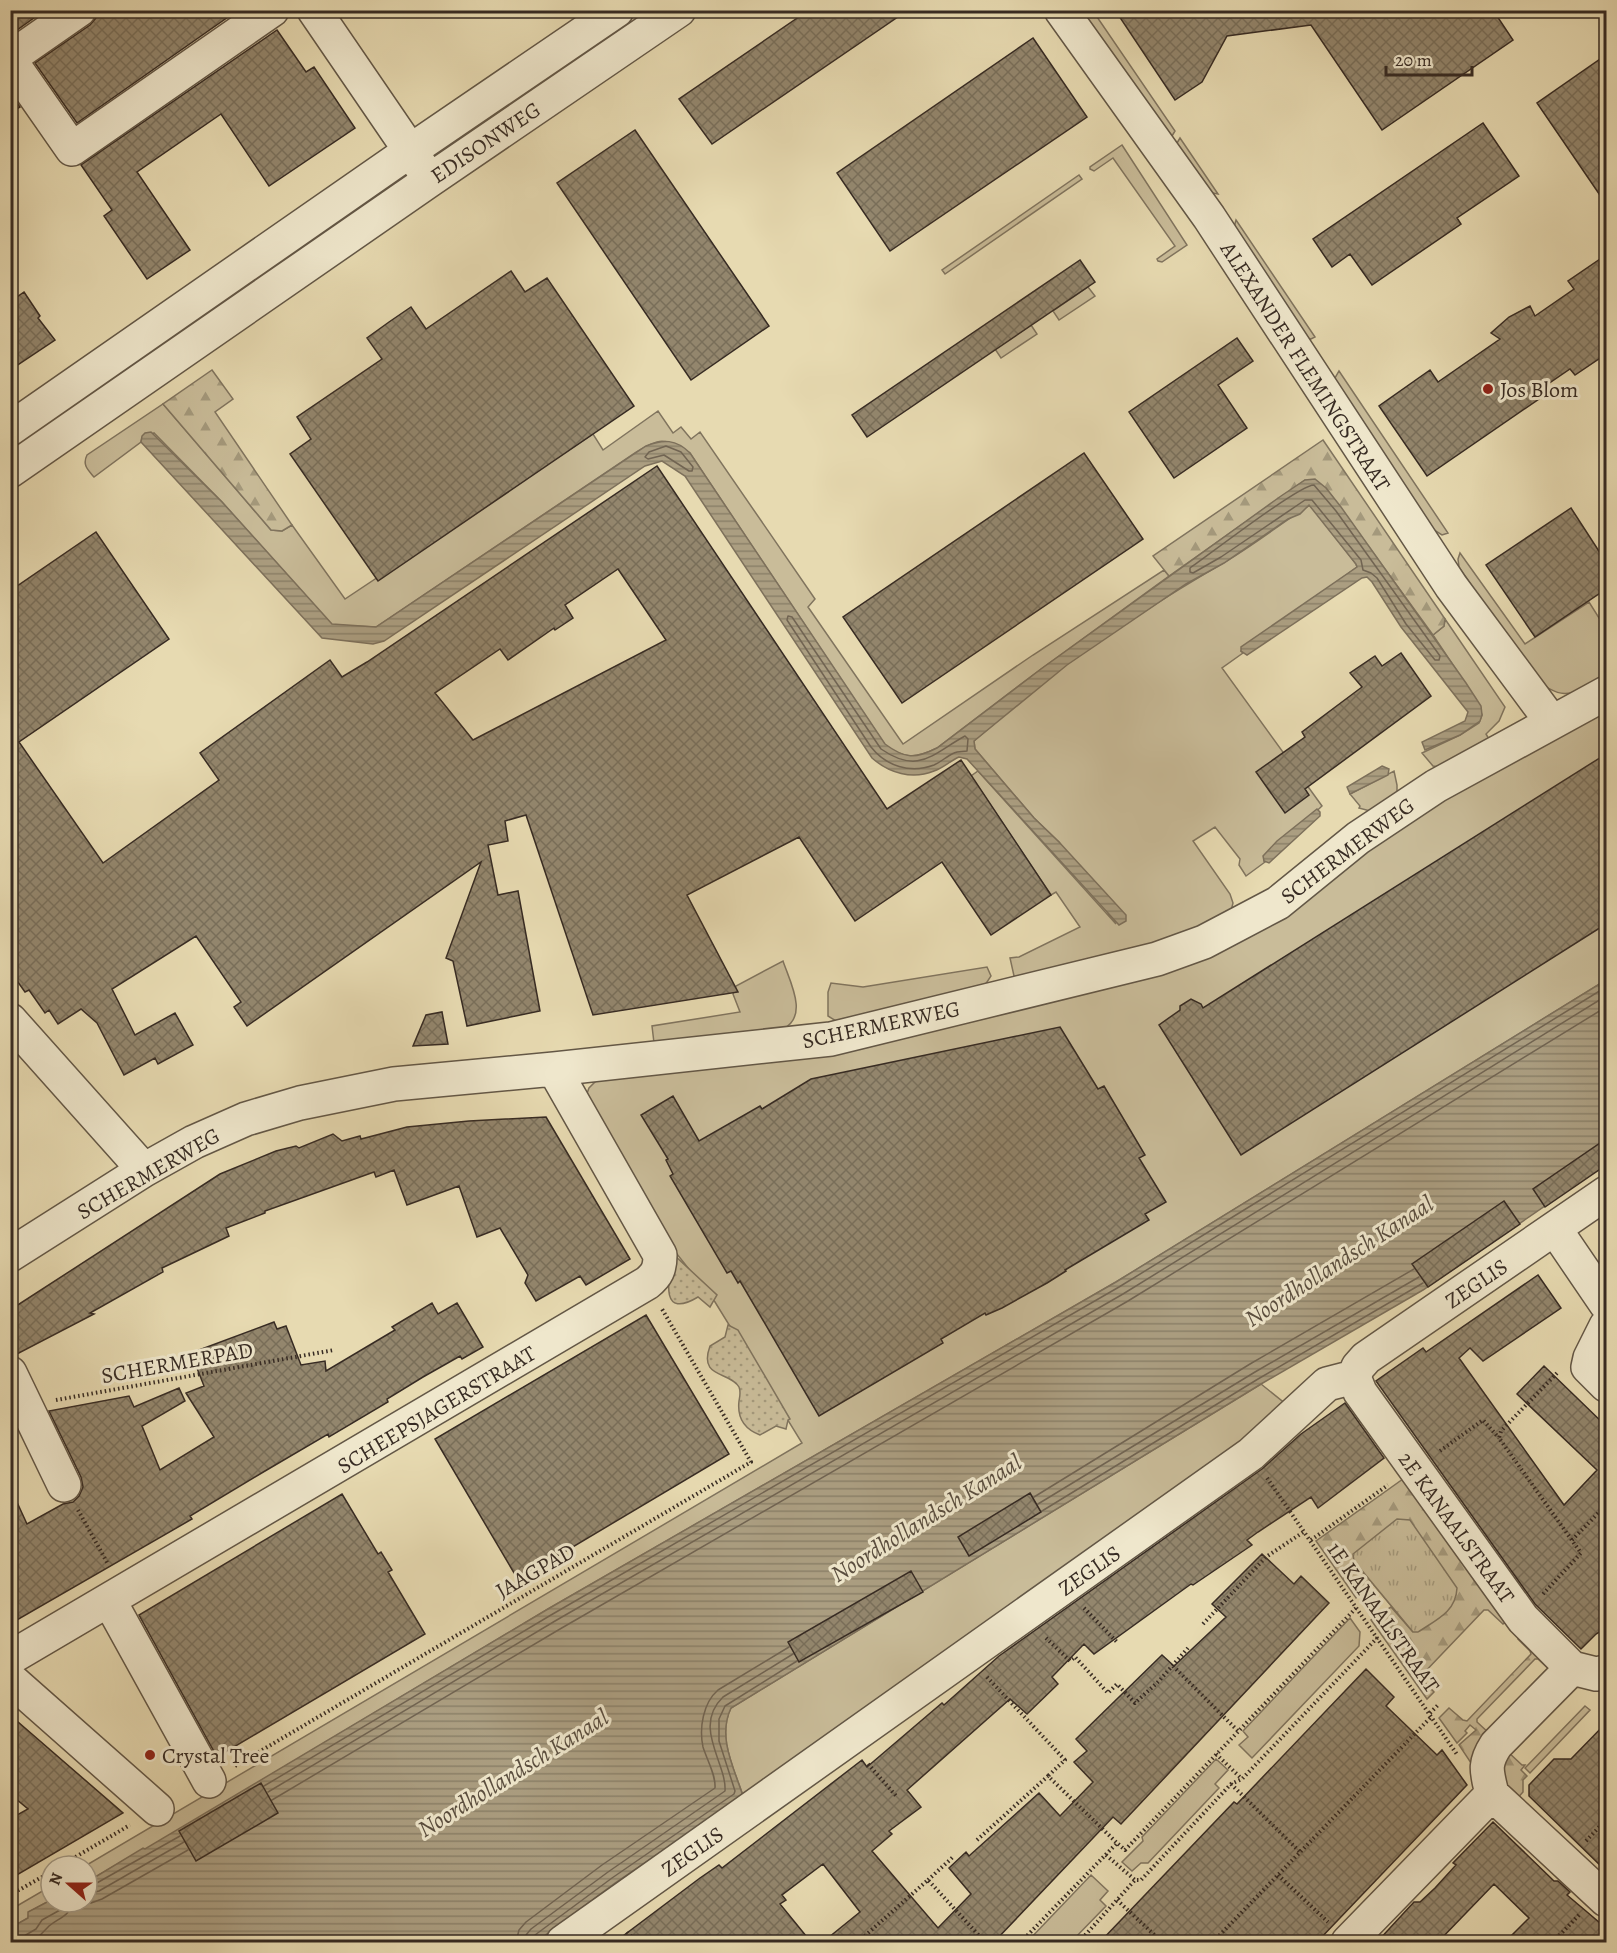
<svg xmlns="http://www.w3.org/2000/svg" width="1617" height="1953" font-family="Alegreya,serif">
	<style>
		.grass { fill: #c9bc99; stroke: #80745e; stroke-width: 1.5 }
		.forest { fill: url(#forest-firs); stroke: #80745e; stroke-width: 1.5 }
		.park { fill: url(#park-tufts); stroke: #80745e; stroke-width: 1.5 }
		.garden { fill: url(#garden-dots); stroke: #80745e; stroke-width: 1.5 }
		.water { fill: url(#water-rules); stroke: #7d705b; stroke-width: 1.5 }
		.lines { fill: none; stroke-linecap: round; stroke-linejoin: round }
		.shore { stroke: #716452; stroke-width: 1.5 }
		.building { fill: url(#building-cross-hatch); stroke: #372b23; stroke-width: 1.5; fill-rule: evenodd }
		.minor-casing { stroke: #635746; stroke-width: 36 }
		.path { stroke: #372b23; stroke-width: 4; stroke-dasharray: 1.5 3; stroke-linecap: butt }
		.minor { stroke: #efe7cc; stroke-width: 33 }
		.poi-dot { fill: #8f2418; stroke: #efe7cc; stroke-width: 2 }
		.labels { text-anchor: middle; stroke-width: 6; stroke-linejoin: round; paint-order: stroke }
		.street-label { font-size: 22px; fill: #372b23; stroke: #efe7cc }
		.poi-label { font-size: 22px; fill: #372b23; stroke: #efe7cc; text-anchor: start }
		.water-label { font-size: 24px; font-style: italic; fill: #5a4e3f; stroke: #efe7cc }
	</style>
	<defs>
		<pattern id="forest-firs" width="22" height="20" patternUnits="userSpaceOnUse" patternTransform="scale(1.5)"><rect width="22" height="20" fill="#c9bc99"/><path d="M5 1l3.5 6h-7zM16 11l3.5 6h-7z" fill="#a4997c"/></pattern>
		<pattern id="park-tufts" width="24" height="20" patternUnits="userSpaceOnUse" patternTransform="scale(1.5)"><rect width="24" height="20" fill="#c9bc99"/><path d="M3 7l-1-3M5 7V3M7 7l1-3M15 17l-1-3M17 17v-4M19 17l1-3" fill="none" stroke="#a4997c"/></pattern>
		<pattern id="garden-dots" width="8" height="8" patternUnits="userSpaceOnUse" patternTransform="scale(1.5)"><rect width="8" height="8" fill="#c9bc99"/><path d="M2 2h.1M6 6h.1" fill="none" stroke="#a4997c" stroke-width="1.8" stroke-linecap="round"/></pattern>
		<pattern id="water-rules" width="6" height="5" patternUnits="userSpaceOnUse" patternTransform="scale(1.5)"><rect width="6" height="5" fill="#ab9e81"/><path d="M0 2.5h6" fill="none" stroke="#8c8169"/></pattern>
		<pattern id="building-cross-hatch" width="8" height="8" patternUnits="userSpaceOnUse" patternTransform="scale(1.5)"><rect width="8" height="8" fill="#93866d"/><path d="M0 0l8 8M0 8l8-8" fill="none" stroke="#796e59"/></pattern>
	</defs>
	<rect width="100%" height="100%" fill="#e7dab1"/>
	<filter id="stains"><feTurbulence type="fractalNoise" baseFrequency=".00333" numOctaves="4"/><feColorMatrix values="0 0 0 0 .2 0 0 0 0 .09 0 0 0 0 .02 0 0 0 .5 -.17"/></filter>
	<radialGradient id="worn" r=".72"><stop offset=".6" stop-color="#630" stop-opacity="0"/><stop offset="1" stop-color="#630" stop-opacity=".3"/></radialGradient>
	<path class="grass" d="M1081 11H1093L1175 131 1169 141Z
		M1180 138 1218 194 1207 192 1174 148Z
		M1122 145 1187 245 1162 262 1158 261 1157 259 1175 246 1113 158 1094 171 1090 169V167Z
		M1079 175 1082 179 945 274 942 270Z
		M1236 220 1315 337 1311 339 1306 338 1233 231Z
		M1088 287 1095 296 1059 320 1053 311Z
		M1031 325 1037 334 1001 358 995 349Z
		M1339 371 1448 533 1442 535 1434 530 1335 386V378Z
		M163 404 271 530 282 531 292 525 345 599 593 434 603 450 658 411 673 433 681 427 691 439 700 432 815 599 808 607 903 744 1033 655 1164 570 1169 576 1041 669 937 748C915 759 905 759 885 745L690 453C664 439 662 436 635 453L376 627 332 625 222 502 154 433 142 438 141 442 94 477C88 470 82 465 87 455Z
		M1310 505 1356 564 1357 567 1241 651 1243 653 1222 668 1322 806 1264 861 1265 862 1246 876 1239 865 1240 859 1215 827 1193 841 1230 894 1233 903 1231 911 1199 927 1148 945 1018 978 1014 976 1010 958 1019 957 1080 927 1056 892 1051 895 971 776 978 771 1116 924 1059 842 1034 818 975 749 974 741C1004 715 1034 689 1066 665 1116 628 1170 594 1223 563 1253 546 1281 523 1310 505Z
		M1460 553 1525 644 1589 602 1606 629V679C1573 693 1564 704 1533 677L1459 567 1458 559Z
		M1445 619 1505 707 1499 721 1486 734 1489 739 1439 767 1433 766 1422 753 1460 735 1479 723 1482 715 1477 701 1433 635 1444 626Z
		M1606 710V980L1116 1282 548 1609 145 1850 143 1849 87 1882V1866H85L802 1443 715 1302 673 1249 585 1099 589 1088 597 1080 1170 969 1365 850 1453 789Z
		M1394 771 1397 785V792L1370 811 1359 808 1360 806 1350 794Z
		M783 961C790 982 809 1016 783 1029L654 1043 652 1026 740 1012 733 994 736 986Z
		M987 967 991 976 985 985 836 1021 828 1016V992L831 983 863 987Z
		M1261 1384 1297 1413 743 1796C734 1768 717 1737 731 1708Z
		M1350 1618 1360 1632 1359 1646 1252 1758 1239 1745 1248 1737 1243 1731Z
		M1585 1706 1590 1710 1530 1773 1525 1768Z
		M1216 1759 1228 1770 1215 1784 1219 1788 1148 1863H1141L1132 1871 1122 1862 1143 1841 1142 1837Z
		M1091 1875 1108 1891 1100 1900 1106 1906 1071 1942H1027Z
		M51 1886V1900L29 1912 28 1918 11 1928 10 1910Z"/>
	<path class="forest" d="M212 370 233 399 215 412 292 525 282 531 271 530 163 404Z
		M1323 440 1445 619 1444 626 1433 635 1326 488 1305 480 1169 576 1153 556Z
		M1403 1479 1511 1618 1503 1624 1488 1610H1484L1420 1677 1434 1692 1427 1699 1371 1620 1391 1607 1413 1632 1354 1561 1373 1583 1356 1598 1316 1541Z
		M1520 1634 1551 1671 1538 1659H1535L1477 1719V1722L1491 1735 1475 1769 1459 1745 1476 1730 1470 1725 1465 1731 1467 1733 1457 1743 1439 1718 1449 1708 1463 1720 1467 1721 1531 1654 1530 1651 1518 1639Z
		M1507 1751 1522 1765H1525L1521 1770 1527 1776 1523 1780V1792L1514 1802 1509 1797 1500 1757Z"/>
	<path class="park" d="M1397 1519 1410 1520 1457 1588C1456 1612 1436 1620 1418 1632H1413L1354 1561 1353 1554Z"/>
	<path class="garden" d="M673 1254 717 1295 710 1307 698 1297C658 1321 669 1276 673 1254Z
		M728 1325 738 1330 790 1419 788 1420 786 1429 776 1426 760 1435C744 1429 737 1418 739 1401 740 1396 741 1392 739 1387 730 1371 698 1379 710 1346L725 1337Z"/>
	<path class="water" d="M151 432 222 502 332 624 376 627 646 446C663 439 676 439 690 453L885 744C905 759 915 759 937 748L1041 669 1281 496 1305 480 1315 479 1326 488 1341 507 1466 683 1481 706 1482 715 1480 721 1460 735 1425 750 1422 742 1465 721 1468 712 1401 627 1372 582 1367 577 1362 578 1247 655 1241 651V647L1357 567 1356 564 1309 505 1300 514 1288 519 1224 563 1186 584 1067 665 974 741 975 749 1034 818 1059 842 1126 915V921L1119 925 967 759 959 757C950 761 943 768 934 771 912 780 889 773 872 758L685 476 662 461 645 466 384 641 373 644 322 638 141 442 142 436 145 433Z
		M1382 766 1389 769 1388 775 1350 794 1347 787Z
		M1317 809 1320 812V816L1269 863 1264 861 1263 856 1277 841Z
		M1606 980V1164L1423 1290 1261 1384 731 1708C717 1737 734 1768 743 1796L615 1883 536 1942H11L10 1928 28 1918V1912L51 1900V1902H87V1882L143 1848 145 1849 548 1609 1116 1282Z"/>
	<g class="lines">
		<path class="shore" d="M666 446 681 452 693 467 692 471H689L664 455 648 459 645 457 649 452Z
			M1314 485 1336 511 1440 656 1439 660H1435L1406 624 1377 578 1371 573 1363 570 1361 560 1312 500H1305L1221 557 1193 573 1190 572V568C1209 555 1299 485 1314 485Z
			M788 616 792 617 881 749C919 775 932 754 965 736L968 739 967 751C963 752 958 751 954 753 947 756 941 762 934 765 910 774 886 766 871 747L787 620Z
			M1034 1497 1250 1364 1414 1269
			M1038 1504 1255 1372 1419 1277
			M1042 1511 1258 1379 1423 1283
			M264 1786 551 1615 1119 1287 1606 987
			M268 1792 555 1621 1123 1294 1606 996
			M272 1800 560 1629 1128 1301 1606 1007
			M87 1886 95 1884 180 1836
			M87 1894 99 1891 184 1842
			M81 1902 91 1903 102 1899 188 1850
			M10 1940 19 1939 36 1929 42 1920 60 1910 64 1902
			M30 1942C39 1938 43 1932 49 1926 60 1917 69 1917 73 1902
			M516 1942 519 1930 526 1922 602 1865 715 1788C716 1775 707 1760 703 1747 699 1728 703 1703 718 1690L789 1647
			M525 1942 526 1935 531 1929 608 1872 725 1791C727 1763 692 1727 723 1697L793 1654
			M533 1942 535 1935 612 1878 734 1794 735 1791 719 1741V1719L725 1706 797 1661"/>
	</g>
	<path class="building" d="M10 10H45L10 35Z
		M97 10H238L77 123 35 63 90 25 96 18Z
		M809 10H908L712 144 679 99Z
		M1115 10H1493L1513 40 1382 130 1311 25 1227 36 1202 82 1175 100Z
		M277 30 306 72 314 67 355 128 269 186 221 114 137 172 190 250 147 279 104 216 112 210 81 165Z
		M1033 38 1087 117 890 251 837 173Z
		M1606 55V204L1537 103Z
		M10 94 20 107 10 113Z
		M1483 123 1519 176 1457 218 1461 224 1372 285 1350 254 1332 267 1313 239Z
		M635 130 769 326 691 380 557 183Z
		M1606 255V354L1575 375 1570 369 1535 393 1539 399 1427 476 1379 406 1430 370 1438 382 1500 339 1491 333 1509 317 1530 306 1535 316 1574 289 1568 281Z
		M1080 260 1095 282 867 437 852 415Z
		M511 271 525 292 547 278 634 406 378 581 290 454 311 439 297 417 382 359 367 338 389 322 411 307 426 329Z
		M24 292 40 316 38 318 55 340 10 370V302Z
		M1237 338 1253 361 1218 385 1247 428 1174 478 1129 412Z
		M1084 453 1143 539 902 703 843 617Z
		M657 466 887 809 961 760 1051 895 991 935 942 862 855 921 799 837 687 895 738 992 593 1015 526 815 505 821 508 841 488 845 498 895 518 891 540 1011 467 1026 453 961 446 958 481 862 247 1026 234 1007 241 1002 196 936 112 989 135 1035 175 1013 193 1045 158 1064 155 1058 124 1075 97 1023 81 1009 58 1024 49 1010 45 1013 29 990 25 992 10 971V591L96 532 169 639 19 742 103 863 219 780 200 753 330 660 342 677 367 662ZM618 569 666 640 473 740 435 693 500 649 508 660 554 628 555 630 573 618 565 605Z
		M1571 508 1606 562V589L1535 637 1486 565Z
		M1401 653 1431 696 1305 789 1309 795 1285 813 1256 772 1305 737 1302 732 1362 687 1350 673 1375 656 1382 666Z
		M1606 754V924L1241 1155 1159 1025 1180 1010V1006L1191 999 1201 1004 1203 1008Z
		M442 1012 448 1044 413 1046 426 1015Z
		M1060 1027 1098 1089 1104 1086 1145 1155 1139 1158 1166 1202 1145 1214 1149 1220 1065 1270 1066 1271 1047 1283 1002 1308 986 1315 985 1313 941 1339 943 1343 819 1416 740 1281 738 1283 731 1271 727 1273 670 1176 673 1174 666 1160 668 1159 641 1115 673 1096 699 1141 760 1106 762 1109 811 1079Z
		M546 1117 630 1259 586 1285 580 1276 536 1301 525 1283 528 1275 500 1228 477 1237 459 1186 407 1205 394 1170 376 1177 374 1172 265 1211V1213L226 1228 229 1236 162 1268 163 1272 90 1313 94 1314 17 1354 10 1338V1310L220 1174 276 1151 296 1146 299 1148 333 1134 342 1141 360 1136 361 1139 407 1127 469 1121Z
		M1606 1139V1165L1545 1207 1533 1189Z
		M1504 1201 1520 1224 1428 1287 1412 1264Z
		M1538 1275 1561 1308 1483 1361 1470 1348 1459 1358 1564 1505 1597 1470 1517 1394 1544 1366 1606 1426V1628L1596 1634 1581 1649 1535 1604 1376 1381 1423 1348 1426 1352Z
		M432 1303 438 1314 457 1303 483 1347 462 1359 460 1356 423 1377 387 1399 388 1402 329 1437 328 1434 265 1471 190 1516 192 1519 10 1624V1487L27 1524 63 1504 73 1502 79 1496 83 1487 81 1477 49 1411 129 1396 134 1407 179 1388 185 1401 142 1426 160 1470 214 1437 186 1393 204 1386 191 1353 274 1322 277 1329 286 1326 301 1365 325 1361 326 1371 395 1330 392 1327Z
		M646 1315 729 1454 539 1567 541 1570 520 1583 435 1439Z
		M1345 1403 1384 1458 1318 1508 1311 1497 1258 1532 1247 1540 1252 1545 1193 1585 1191 1584 1094 1654 1084 1644 1052 1677 1058 1684 1027 1714 1010 1699 907 1790 921 1807 889 1831 892 1834 872 1851 938 1928 971 1894 949 1868 966 1852 969 1856 1039 1793 1060 1816 1093 1782 1074 1762 1087 1751 1076 1739 1162 1655 1174 1666 1226 1617 1212 1604 1262 1554 1294 1584 1301 1576 1329 1603 1121 1824 1113 1817 994 1942H823L860 1912 823 1864 782 1895 786 1900 780 1904 811 1942H615L700 1878 719 1865 722 1868 862 1760 867 1767 942 1703 944 1705 999 1656 1262 1469 1301 1434Z
		M1030 1493 1041 1512 969 1556 958 1537Z
		M342 1494 378 1554 381 1552 392 1570 388 1572 425 1634 217 1757 139 1615Z
		M911 1571 923 1592 799 1662 788 1642Z
		M1366 1669 1394 1697 1386 1706 1437 1755 1442 1750 1467 1785 1317 1942H1100L1234 1802 1237 1804Z
		M10 1715 123 1813 10 1879V1819L28 1809 10 1794Z
		M1606 1723V1871L1529 1796V1785L1554 1759H1571Z
		M261 1783 278 1813 196 1861 179 1831Z
		M1493 1822 1554 1881H1558L1570 1892 1567 1895 1606 1928V1942H1505L1529 1918 1494 1884 1438 1942H1377L1414 1902H1420L1435 1888 1456 1865 1453 1863Z"/>
	<g class="lines">
		<g class="minor-casing">
			<path id="minor" d="M314 10 422 168
				M1061 10 1209 217 1451 586 1551 721
				M10 58 79 10
				M10 60 72 149 272 10
				M10 429 410 151 617 10
				M10 471 430 180 679 10
				M10 1020 144 1170
				M1555 1229 1606 1304
				M10 1255 144 1170 194 1142 246 1119 300 1103 394 1084 554 1069 831 1039 1157 959 1204 942 1278 903 1358 838 1436 786 1606 693
				M1606 1326 1590 1358 1588 1367 1606 1385
				M10 1373 64 1485
				M1354 1377 1360 1392 1523 1619 1572 1668
				M1354 1377 1358 1367 1366 1358 1606 1193
				M109 1600 209 1781
				M10 1658C222 1533 435 1409 647 1283 657 1275 660 1269 660 1255L554 1069
				M1572 1668 1596 1674 1606 1672
				M10 1679 157 1809
				M1492 1794C1487 1772 1483 1765 1496 1745L1572 1668
				M1492 1794 1606 1900
				M563 1942 1251 1454 1327 1384 1354 1377
				M1348 1942 1492 1794"/>
		</g>
		<path class="path" d="M56 1400 334 1350
			M1440 1451 1483 1420 1499 1438
			M1267 1478 1458 1756
			M78 1510 108 1564
			M1311 1540 1388 1485
			M1572 1540 1606 1505
			M1543 1594 1581 1553 1499 1438 1501 1431 1557 1373
			M1084 1608 1117 1642
			M1203 1624 1266 1557 1305 1531
			M1046 1638 1070 1661 1075 1657 1108 1693 1117 1684 1135 1703 1159 1681 1188 1648
			M1173 1666 1238 1731
			M987 1677 1065 1760 1048 1776
			M1430 1713 1438 1705
			M1216 1754 1242 1779
			M868 1764 897 1797
			M235 1766 751 1462 662 1309
			M1231 1784 1300 1852
			M977 1840 1048 1776 1117 1843
			M1586 1841 1606 1820
			M1106 1855 1135 1880
			M60 1866 130 1825
			M1278 1875 1328 1922
			M928 1880 954 1856
			M10 1895 51 1872
			M1117 1900 1162 1942
			M627 1932 636 1942
			M858 1942 928 1880 985 1942
			M1021 1942 1117 1843 1125 1850 1357 1607
			M1079 1942 1135 1880H1141L1231 1784 1242 1779 1378 1637
			M1213 1942 1432 1716
			M1553 1942 1579 1915"/>
		<use href="#minor" class="minor"/>
	</g>
	<g class="poi-dot">
		<circle cx="1488" cy="389" r="6"/>
		<circle cx="150" cy="1755" r="6"/>
	</g>
	<g class="labels">
		<g class="street-label">
			<text transform="translate(485 142) rotate(-34)" y="8">EDISONWEG</text>
			<text transform="translate(1306 366) rotate(57)" y="8">ALEXANDER FLEMINGSTRAAT</text>
			<text transform="translate(1347 850) rotate(-37)" y="8">SCHERMERWEG</text>
			<text transform="translate(881 1024) rotate(-12)" y="8">SCHERMERWEG</text>
			<text transform="translate(148 1173) rotate(-30)" y="8">SCHERMERWEG</text>
			<text transform="translate(1476 1283) rotate(-34)" y="8">ZEGLIS</text>
			<text transform="translate(177 1362) rotate(-10)" y="8">SCHERMERPAD</text>
			<text transform="translate(436 1409) rotate(-31)" y="8">SCHEEPSJAGERSTRAAT</text>
			<text transform="translate(1457 1527) rotate(54)" y="8">2E KANAALSTRAAT</text>
			<text transform="translate(535 1570) rotate(-30)" y="8">JAAGPAD</text>
			<text transform="translate(1089 1570) rotate(-35)" y="8">ZEGLIS</text>
			<text transform="translate(1384 1617) rotate(55)" y="8">1E KANAALSTRAAT</text>
			<text transform="translate(692 1851) rotate(-35)" y="8">ZEGLIS</text>
		</g>
		<g class="poi-label">
			<text x="1500" y="397">Jos Blom</text>
			<text x="162" y="1763">Crystal Tree</text>
		</g>
		<g class="water-label">
			<text transform="translate(1339 1261) rotate(-33)" y="8">Noordhollandsch Kanaal</text>
			<text transform="translate(926 1518) rotate(-32)" y="8">Noordhollandsch Kanaal</text>
			<text transform="translate(513 1773) rotate(-32)" y="8">Noordhollandsch Kanaal</text>
		</g>
	</g>
	<rect width="1617" height="1953" fill="none" stroke="#e7dab1" stroke-width="36"/>
	<rect x="12" y="12" width="1593" height="1929" fill="none" stroke="#372b23" stroke-width="3"/>
	<rect x="18" y="18" width="1581" height="1917" fill="none" stroke="#372b23" stroke-width="1.5"/>
	<g transform="translate(69 1884) rotate(291)"><circle r="28" fill="#efe7cc" stroke="#a59c88" stroke-width="1.5"/>
	<path d="M0-4.5L10 22L0 15L-10 22Z" fill="#8f2418"/>
	<text y="-9" font-size="16" font-weight="bold" text-anchor="middle" fill="#372b23">N</text>
	</g>
	<path d="M1386 66v9h86v-9" fill="none" stroke="#372b23" stroke-width="3"/>
	<text x="1395" y="66" font-size="18" fill="#372b23" stroke="#efe7cc" stroke-width="4.5" paint-order="stroke">20 m</text>
	<rect width="100%" height="100%" filter="url(#stains)"/>
	<rect width="100%" height="100%" fill="url(#worn)"/>
</svg>
